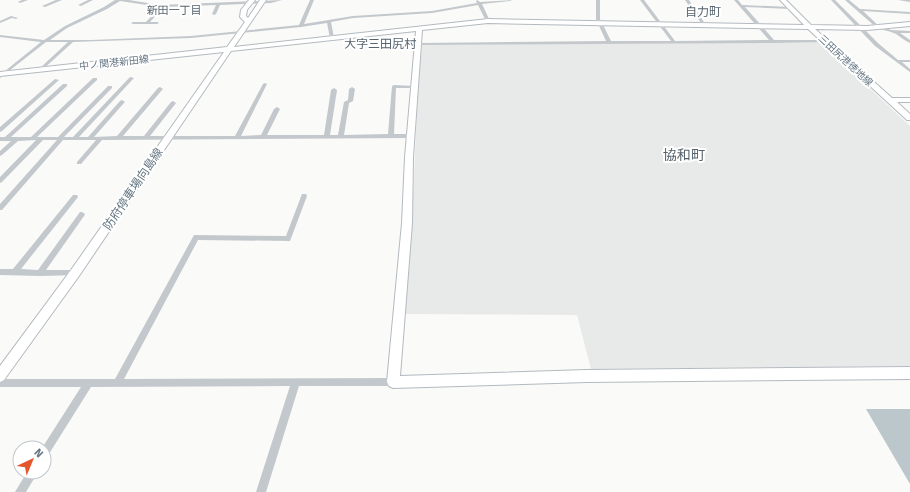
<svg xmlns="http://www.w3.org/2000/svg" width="910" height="492" font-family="'Fira Sans','Noto Sans JP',sans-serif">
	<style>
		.built { fill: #e8e9e9 }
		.water { fill: #bbc7cb }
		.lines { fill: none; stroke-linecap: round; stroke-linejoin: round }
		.secondary-casing { stroke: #b3babf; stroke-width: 2 }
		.street { fill: #c3c8cc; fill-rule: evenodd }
		.secondary { fill: #fff; fill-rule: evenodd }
		.labels { text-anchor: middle; stroke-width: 4; stroke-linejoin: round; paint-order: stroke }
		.far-street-label { font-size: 10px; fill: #657683; stroke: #fff }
		.far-neighbourhood-label { font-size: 11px; fill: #57646e; stroke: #fff }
		.far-quarter-label { font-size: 12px; fill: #57646e; stroke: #fff }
		.street-label { font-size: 12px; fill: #657683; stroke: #fff }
		.quarter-label { font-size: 14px; fill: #57646e; stroke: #fff }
	</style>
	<rect width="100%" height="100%" fill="#fafaf8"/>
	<path class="built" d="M820 42 910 126V366L591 369 577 315 403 314 413 197 418 87 422 45Z"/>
	<path class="water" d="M866 409H910V484Z"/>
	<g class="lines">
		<g class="secondary-casing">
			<path id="secondary" d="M249 0H255L247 10 246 16 248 18 260 0H266L234 47 488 19 804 25 780 0H786L811 25 867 26 910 22V26L867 30 815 29 892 98H910V102H897L910 114V120H907L808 29 488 23 422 30 413 157 412 223 400 376 587 370 910 367V379L587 382 393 388 389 386 387 382 402 223 405 157 416 31 231 51 79 276 4 380 0 382V366L71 270 224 52 0 76V72L227 47 245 22 240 17 241 10Z"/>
		</g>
		<path class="street" d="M22 0H28L20 3 18 2Z
			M56 0H62L45 7 42 6Z
			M88 0H93L81 6 78 5Z
			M115 0H129L160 5 282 0 271 3 220 5 216 14 214 15 212 14 216 5 164 7 150 22H158L159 23 157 24H133L131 23 133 22H146L160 7 120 1 107 9 67 28 50 40H91L191 36 299 25 310 0H314L304 24 353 16 432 11 477 3 476 1 477 0 480 2 512 0 510 1 482 4 490 21 488 22 486 21 478 5 432 13 353 18 331 22 334 38 332 39 330 38 327 23 301 27 191 38 73 42 41 71H39V69L68 42H46L0 78V75L41 42 0 37V35L44 40 65 26 104 7Z
			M596 0H600V19L611 41H671L640 0H644L675 41 769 40 734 0H738L742 5 791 7V9H790L745 7 774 40H825L827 41 825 42 773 43 419 45 417 44 419 43 606 41 596 19Z
			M685 0H689L706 25 705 26H703Z
			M831 0H835L879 44 898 60H910V62H902L910 69V72L875 46Z
			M845 0H849L860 9 910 12V14L863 11 881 28 883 27 891 30 910 31V33H900L910 40V43C905 41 901 37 896 34 893 32 880 29 878 29Z
			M898 0H910V2Z
			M11 16 18 18 16 19 12 18 0 23V21Z
			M130 77 134 78 79 137H88L120 101 122 100 125 102 124 103 94 137 117 136 158 88 160 87 163 89 162 90 123 136H144L171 102 173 101 176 103 150 136H235L263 84 265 83 267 84 241 136 261 135 274 109 277 107 280 109 267 135H324L331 90 334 88 337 90 330 135H338L344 102 348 100 349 89 352 87 355 89 353 101 349 103 344 135 388 134 392 86 394 85 415 86 417 87 415 88H396L394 134H411L414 136 411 138 102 140 81 164H77V162L96 140H63L2 210H0V204L57 140H43L2 182 0 183V177L36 140 18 141 2 155 0 156V151L11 141H0V137H5L63 84H67V86L11 137H31L93 78H97V80L37 137H58L108 86H112V88L64 137H73Z
			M55 79 59 80 2 131 0 132V127Z
			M302 194H306L307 196 290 241 198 240 124 379 393 378 396 379 397 382 396 385 393 386H299L266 492H256L290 386 91 387 47 457 44 459V448H42L81 387H0V379H115L194 235 286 236Z
			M73 195H77L78 197 21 269 38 270 80 212H82L85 214 84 216 46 270H75L78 271 79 273 78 275 40 276 0 275V269H13Z
			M27 472H38L26 492H15Z"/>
		<use href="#secondary" class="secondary"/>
	</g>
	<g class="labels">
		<g class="far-street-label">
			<text transform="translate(846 60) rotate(43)" y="4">三田尻港徳地線</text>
			<text transform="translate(114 62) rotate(-6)" y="4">中ノ関港新田線</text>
		</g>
		<g class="far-neighbourhood-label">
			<text x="174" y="14">新田一丁目</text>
		</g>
		<g class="far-quarter-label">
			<text x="703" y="16">自力町</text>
			<text x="380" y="48">大字三田尻村</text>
		</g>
		<g class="street-label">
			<text transform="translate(133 189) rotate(-56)" y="4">防府停車場向島線</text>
		</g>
		<g class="quarter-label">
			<text x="684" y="160">協和町</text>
		</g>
	</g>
	<g transform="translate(32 460) rotate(44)"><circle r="19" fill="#ffffff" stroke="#c1c8cd"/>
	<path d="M0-3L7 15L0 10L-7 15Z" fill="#e4572e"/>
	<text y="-6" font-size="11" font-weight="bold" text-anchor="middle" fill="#657683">N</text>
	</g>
</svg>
